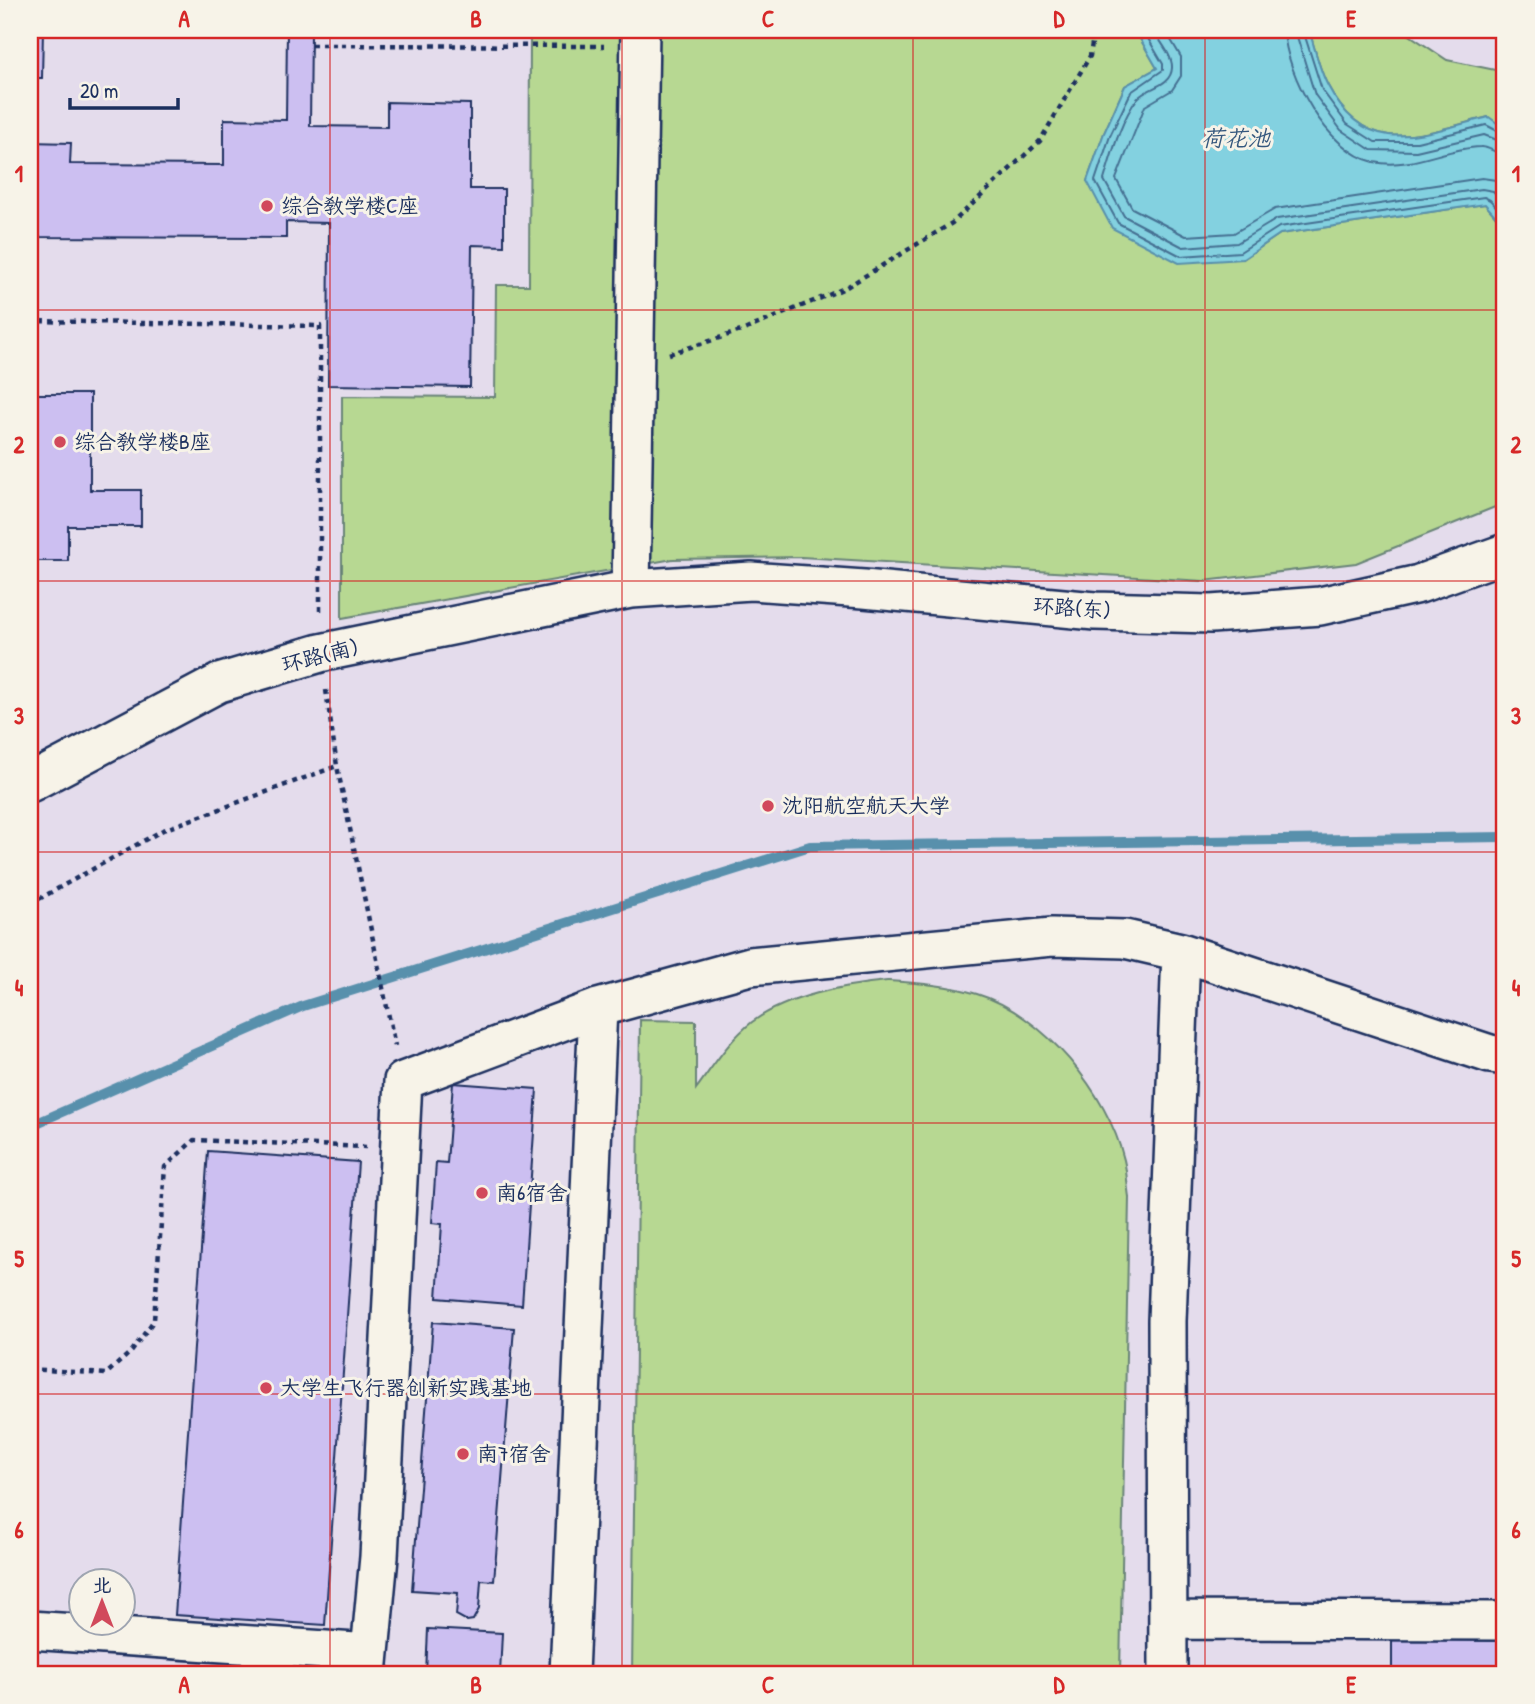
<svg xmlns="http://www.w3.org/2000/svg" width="1535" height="1704" font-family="'Patrick Hand','LXGW WenKai TC',sans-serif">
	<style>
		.built { fill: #e4dcec; fill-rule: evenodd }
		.green { fill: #b7d892; stroke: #698478; stroke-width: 2 }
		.water { fill: #83d1e0; stroke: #5990ac; stroke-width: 2 }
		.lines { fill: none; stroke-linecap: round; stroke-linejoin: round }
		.shore { stroke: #457092; stroke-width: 2 }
		.stream { stroke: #5990ac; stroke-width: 10 }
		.building { fill: #ccbff1; stroke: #1b2f5e; stroke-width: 2 }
		.minor-casing { stroke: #1b2f5e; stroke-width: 42 }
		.path { stroke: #1b2f5e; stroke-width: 4.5; stroke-dasharray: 5 5; stroke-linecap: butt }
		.minor { stroke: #f7f3e8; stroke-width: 37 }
		.grid { fill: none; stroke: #d62828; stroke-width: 2; stroke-opacity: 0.55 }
		.poi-dot { fill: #d1495b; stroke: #f7f3e8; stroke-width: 2.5 }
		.labels { text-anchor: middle; stroke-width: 6; stroke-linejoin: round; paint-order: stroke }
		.poi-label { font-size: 21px; fill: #1b2f5e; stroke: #f7f3e8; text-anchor: start }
		.street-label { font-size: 21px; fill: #1b2f5e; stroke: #f7f3e8 }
		.water-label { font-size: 23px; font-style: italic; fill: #35587e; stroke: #f7f3e8 }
		.neatline { fill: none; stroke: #d62828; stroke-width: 2.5 }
		.grid-label { font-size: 23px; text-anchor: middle; font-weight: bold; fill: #d62828 }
	</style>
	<rect width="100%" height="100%" fill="#eee9ea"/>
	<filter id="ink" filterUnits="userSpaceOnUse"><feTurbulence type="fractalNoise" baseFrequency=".0143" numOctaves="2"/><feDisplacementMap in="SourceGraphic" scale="14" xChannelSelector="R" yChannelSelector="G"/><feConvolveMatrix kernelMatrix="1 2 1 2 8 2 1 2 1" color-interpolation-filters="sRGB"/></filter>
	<g filter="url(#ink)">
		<path class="built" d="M30 30H1505V1674H30ZM80 1582H122V1624H80Z"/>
		<path class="green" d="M530 30H1135L1157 68 1125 86 1104 133 1087 181 1243 259 1280 234 1485 204 1505 227V503L1356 563 1204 581 801 557 673 559 342 618V396L495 397 496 285H529Z
			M1309 30H1402L1447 60 1505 72V129L1488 117C1424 133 1367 161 1328 86 1319 70 1315 48 1309 30Z
			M887 981C917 983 949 985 977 994 1043 1014 1108 1093 1124 1160 1127 1172 1127 1185 1129 1197L1120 1674H632L640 1020 696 1021V1089C713 1066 729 1040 752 1022 787 996 845 985 887 981Z"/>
		<path class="water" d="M1135 30H1309C1315 48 1319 70 1328 86 1367 161 1424 133 1489 117L1505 129V227L1485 204 1280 234 1243 259 1179 263 1112 228 1087 181 1104 133 1125 86 1157 68Z"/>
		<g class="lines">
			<path class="shore" d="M1143 30 1163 64V70L1131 92 1110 136 1095 181 1118 223 1181 256 1240 252 1279 227 1484 197 1490 200 1505 216
				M1153 30C1159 40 1173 56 1172 68 1171 87 1146 87 1137 99 1121 120 1112 154 1104 180L1124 216 1183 247 1237 243 1277 219 1482 189 1493 191 1505 203
				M1165 30 1181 57V76L1172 90 1145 106 1116 179 1132 208 1186 236 1234 233 1275 209 1482 178 1496 180 1505 187
				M1284 30C1286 74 1327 152 1374 162 1411 170 1444 148 1480 147 1488 146 1496 154 1505 154
				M1295 30 1315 95 1341 130 1371 150 1416 151 1484 135 1505 143
				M1303 30 1322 90 1347 124 1375 142H1417L1486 125 1505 135"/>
			<path class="stream" d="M30 1126 303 1006 810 846 1505 837"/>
		</g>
		<path class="building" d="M30 30H43L42 78H30Z
			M287 30H311L310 126 387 127V102L470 104V189H504V246L472 245 470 387 328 385 329 223 286 222V238L30 237V142L71 143 70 164 224 165V119L286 120Z
			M30 394H90V490H141V526H68V561H30Z
			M453 1083 537 1089 522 1305 437 1298 442 1224 432 1223 436 1162 447 1163Z
			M208 1151 358 1162 325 1625 175 1615Z
			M433 1322 514 1328 494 1581 481 1580 479 1609 473 1620 467 1621 456 1615 458 1593 412 1590Z
			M1392 1628H1505V1674H1392Z
			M428 1629 502 1633 500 1674H426Z"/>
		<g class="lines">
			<g class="minor-casing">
				<path id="minor" d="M631 589 640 30
					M30 783 219 683 320 653 631 589 751 581 864 589 1095 611 1211 614 1320 606 1419 584 1505 553
					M1168 1620 1505 1621
					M30 1630 370 1653
					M368 1674 379 1557 403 1081 598 1008 750 966 1052 937 1125 939 1181 952 1490 1054 1505 1056
					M569 1674 598 1008
					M1168 1674 1167 1321 1181 952"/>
			</g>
			<path class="path" d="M311 45 604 46
				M30 321 320 326V615
				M669 354 744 330 845 288 952 223 1040 141 1090 56 1094 30
				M326 690 337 766 395 1046
				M30 904 163 830 337 766
				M30 1369 106 1374 132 1351 154 1320 165 1167 194 1140 366 1147"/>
			<use href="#minor" class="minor"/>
		</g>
	</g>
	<path class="grid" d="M330 30V1674M622 30V1674M913 30V1674M1205 30V1674M30 310H1505M30 581H1505M30 852H1505M30 1123H1505M30 1394H1505"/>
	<g class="poi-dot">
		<circle cx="267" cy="206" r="7"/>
		<circle cx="60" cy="442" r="7"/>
		<circle cx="768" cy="806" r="7"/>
		<circle cx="482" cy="1193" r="7"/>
		<circle cx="266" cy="1388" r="7"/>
		<circle cx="463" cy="1454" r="7"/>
	</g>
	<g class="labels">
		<g class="poi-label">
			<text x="281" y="213">综合教学楼C座</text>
			<text x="74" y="449">综合教学楼B座</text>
			<text x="782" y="813">沈阳航空航天大学</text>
			<text x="496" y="1200">南6宿舍</text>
			<text x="280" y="1395">大学生飞行器创新实践基地</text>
			<text x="477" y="1461">南7宿舍</text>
		</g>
		<g class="street-label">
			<text transform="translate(1072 608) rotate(4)" y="7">环路(东)</text>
			<text transform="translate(320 656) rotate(-14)" y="7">环路(南)</text>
		</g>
		<g class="water-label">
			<text x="1236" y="146">荷花池</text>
		</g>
	</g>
	<rect width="1535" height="1704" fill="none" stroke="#f7f3e8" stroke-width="77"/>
	<g transform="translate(102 1602)"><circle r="33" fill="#f7f3e8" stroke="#9fa5b1" stroke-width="2"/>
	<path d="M0-5L12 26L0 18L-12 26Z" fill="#d1495b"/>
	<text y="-10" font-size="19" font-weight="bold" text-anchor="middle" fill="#1b2f5e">北</text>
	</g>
	<path d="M70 98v10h108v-10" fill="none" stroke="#1b2f5e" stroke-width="3.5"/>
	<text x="80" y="98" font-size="21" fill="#1b2f5e" stroke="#f7f3e8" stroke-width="5" paint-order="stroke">20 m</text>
	<rect x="38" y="38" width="1458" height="1628" class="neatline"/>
	<g class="grid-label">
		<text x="184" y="27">A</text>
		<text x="476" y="27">B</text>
		<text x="768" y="27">C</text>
		<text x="1059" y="27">D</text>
		<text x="1351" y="27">E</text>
		<text x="19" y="182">1</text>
		<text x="1516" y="182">1</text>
		<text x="19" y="453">2</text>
		<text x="1516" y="453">2</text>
		<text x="19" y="724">3</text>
		<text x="1516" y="724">3</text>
		<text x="19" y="996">4</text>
		<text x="1516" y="996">4</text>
		<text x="19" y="1267">5</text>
		<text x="1516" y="1267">5</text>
		<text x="19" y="1538">6</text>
		<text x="1516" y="1538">6</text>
		<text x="184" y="1693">A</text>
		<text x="476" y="1693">B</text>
		<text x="768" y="1693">C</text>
		<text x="1059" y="1693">D</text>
		<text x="1351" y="1693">E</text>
	</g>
</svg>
